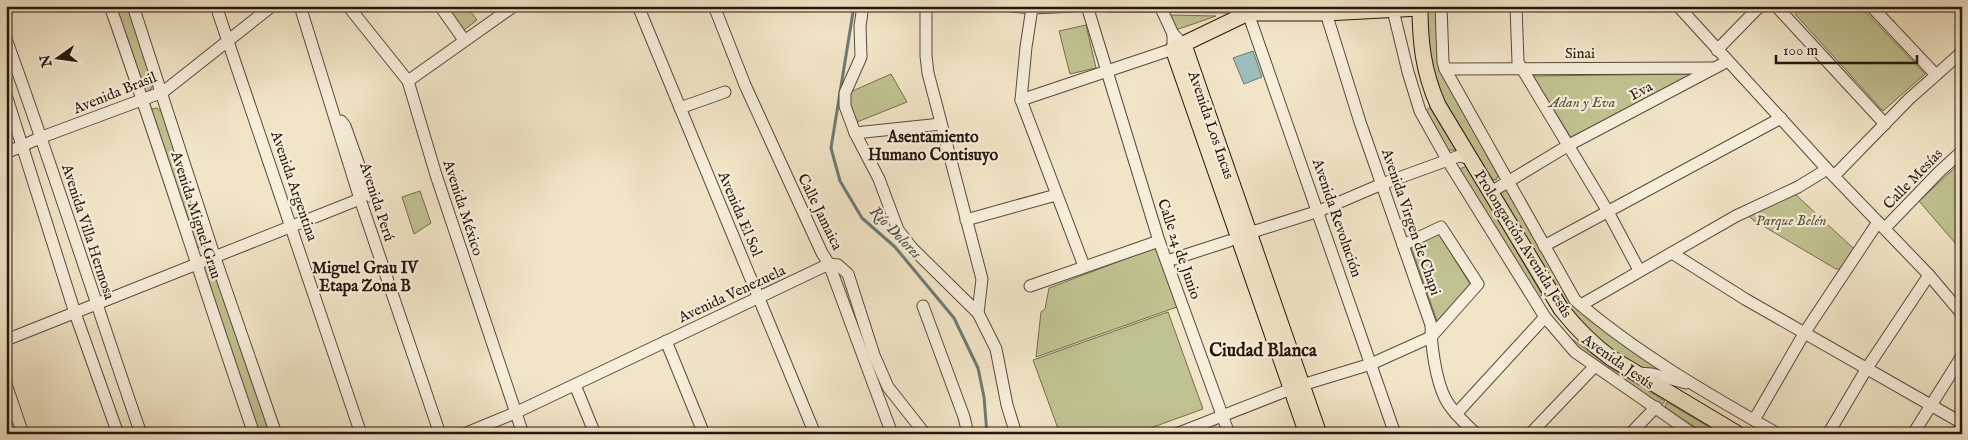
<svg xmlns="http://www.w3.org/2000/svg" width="1968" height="440" viewBox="0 0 1968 440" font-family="'IM FELL English',serif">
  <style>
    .green { fill: #c1c291; stroke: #746c4f }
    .water { fill: #9dbdbd; stroke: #6d7a77 }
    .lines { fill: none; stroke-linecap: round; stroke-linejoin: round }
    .stream { stroke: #6d7a77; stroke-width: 3 }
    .minor-casing { stroke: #59493c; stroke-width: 13 }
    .major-casing { stroke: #26150d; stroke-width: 17 }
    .minor { stroke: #f7eedb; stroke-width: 11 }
    .major { stroke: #f2e5c7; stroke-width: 15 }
    .labels { text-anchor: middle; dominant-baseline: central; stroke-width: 4.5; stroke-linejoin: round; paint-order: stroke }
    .street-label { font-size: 15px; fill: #26150d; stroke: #f7eedb }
    .park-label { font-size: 15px; font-style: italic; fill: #5c523b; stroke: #f7eedb }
    .neighbourhood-label { font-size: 16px; font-weight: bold; fill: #26150d; stroke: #f7eedb }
    .water-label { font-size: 16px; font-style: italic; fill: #50504b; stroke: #f7eedb }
    .quarter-label { font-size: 18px; font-weight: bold; fill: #26150d; stroke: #f7eedb }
  </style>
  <rect width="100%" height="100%" fill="#f2e5c7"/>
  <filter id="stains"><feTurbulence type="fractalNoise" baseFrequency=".004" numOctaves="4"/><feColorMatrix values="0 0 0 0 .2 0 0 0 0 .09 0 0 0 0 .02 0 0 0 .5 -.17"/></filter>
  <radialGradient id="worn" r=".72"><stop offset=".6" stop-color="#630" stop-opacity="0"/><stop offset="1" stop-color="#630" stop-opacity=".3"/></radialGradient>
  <g class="green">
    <path d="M 114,6 L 127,6 L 154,83 L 151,89 L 147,92 L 142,88 Z"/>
    <path d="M 439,6 L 466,6 L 477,20 L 460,33 Z"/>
    <path d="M 1427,6 L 1436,7 L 1438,65 L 1498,176 L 1496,180 L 1491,179 L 1439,93 L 1428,54 Z"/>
    <path d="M 1803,6 L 1860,6 L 1925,74 L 1883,111 L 1795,14 Z"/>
    <path d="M 1170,15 L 1216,16 L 1173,31 Z"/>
    <path d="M 1086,25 L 1096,68 L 1070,74 L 1059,31 Z"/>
    <path d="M 891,74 L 907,102 L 857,122 L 846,98 L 848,93 Z"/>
    <path d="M 1693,74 L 1571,138 L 1533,76 Z"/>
    <path d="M 1431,107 L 1457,150 L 1448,150 L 1426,110 Z"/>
    <path d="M 157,108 L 163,113 L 207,240 L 205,246 L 201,248 L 195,246 L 151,116 L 152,109 Z"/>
    <path d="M 1962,161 L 1962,251 L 1919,201 Z"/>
    <path d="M 1467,166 L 1542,295 L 1538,298 L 1459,169 Z"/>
    <path d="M 1505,188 L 1566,288 L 1669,373 L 1638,369 L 1614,353 L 1592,334 L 1563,300 L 1499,195 L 1500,189 Z"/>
    <path d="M 420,191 L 431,223 L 414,234 L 402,197 Z"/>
    <path d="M 1795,194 L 1854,249 L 1840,269 L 1836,269 L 1753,220 L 1749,216 Z"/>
    <path d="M 1439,234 L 1470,284 L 1437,321 L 1411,247 Z"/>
    <path d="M 1157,247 L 1177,307 L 1036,357 L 1041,312 L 1045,309 L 1049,288 Z"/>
    <path d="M 211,265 L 215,268 L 273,434 L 259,434 L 202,272 L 204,267 Z"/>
    <path d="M 1168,312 L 1203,409 L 1134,434 L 1060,434 L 1033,360 Z"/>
    <path d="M 1572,339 L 1611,368 L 1665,401 L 1661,406 L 1570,342 Z"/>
    <path d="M 1667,402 L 1721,434 C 1699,434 1683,419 1665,407 Z"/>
  </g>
  <path class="water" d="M 1253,51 L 1262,77 L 1244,84 L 1233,58 Z"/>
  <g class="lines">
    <path class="stream" d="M 854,6 L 831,148 L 840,181 L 862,218 L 895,247 L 954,318 L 978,368 L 984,397 L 987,434"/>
    <defs>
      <g id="minor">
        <path d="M 110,6 C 160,148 205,292 254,434"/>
        <path d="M 133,6 L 215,258 L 276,434"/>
        <path d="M 216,6 L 361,434"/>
        <path d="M 300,6 L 360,199 L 440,434"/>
        <path d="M 348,6 L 408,81 L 436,175 L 523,434"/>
        <path d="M 440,6 L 464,40"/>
        <path d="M 638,6 L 815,434"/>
        <path d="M 714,6 L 745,85 L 822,253 L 829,264 L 892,434"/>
        <path d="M 863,6 L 860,26 L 861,57 L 845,93 L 845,106 L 855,133 L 879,179 L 898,230 L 912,248 L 978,313 L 996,349 L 1007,405 L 1016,434"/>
        <path d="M 926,6 L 926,56 L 928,73 L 982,279 L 978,313"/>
        <path d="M 1011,6 L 1032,8 L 1076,6"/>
        <path d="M 1087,6 L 1159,241 L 1229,434"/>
        <path d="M 1108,6 L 1238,7 L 1248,13 L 1395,434"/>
        <path d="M 1160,6 L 1173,34 L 1178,39"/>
        <path d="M 1392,6 L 1408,72 L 1420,111 L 1448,161 L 1545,317 L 1575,352 L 1693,434"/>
        <path d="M 1441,6 L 1443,62 L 1445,69 L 1575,300 C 1636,353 1708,394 1778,434"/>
        <path d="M 1516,6 L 1518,62 L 1607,210 L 1639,270"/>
        <path d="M 1678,6 L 1826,168 L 1929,275 L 1962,314"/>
        <path d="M 1776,6 L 1885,124"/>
        <path d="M 1871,6 L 1936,75"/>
        <path d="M 1032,8 L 1026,47 L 1021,100 L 1084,266"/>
        <path d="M 1326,13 L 1360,122 L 1431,325 C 1431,346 1436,380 1445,398 C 1452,412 1465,423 1476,434"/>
        <path d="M 6,39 C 54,170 95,302 141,434"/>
        <path d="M 1717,50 L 1760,6"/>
        <path d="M 1445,69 L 1713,68"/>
        <path d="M 408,81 L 514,6"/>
        <path d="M 6,95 L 75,313 L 118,434"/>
        <path d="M 1021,100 L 1173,49 L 1173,34"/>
        <path d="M 680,108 L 725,92"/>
        <path d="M 341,121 L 345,126 L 370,196"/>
        <path d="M 855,133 L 941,124"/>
        <path d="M 6,153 L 42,137 L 163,92 L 272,6"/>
        <path d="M 1834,176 L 1909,99 L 1962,52"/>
        <path d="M 1491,192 L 1569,145 L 1728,61"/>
        <path d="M 966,220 L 1056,195"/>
        <path d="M 1885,228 L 1939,172 L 1962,151"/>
        <path d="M 1249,233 L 1319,211 L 1382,184 L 1459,156 L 1471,159"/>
        <path d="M 1544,246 L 1781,118"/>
        <path d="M 1672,253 L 1745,299 L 1962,423"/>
        <path d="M 1167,261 L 1229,241"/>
        <path d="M 1030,286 L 1159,241"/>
        <path d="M 1581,305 L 1736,216 L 1798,187 L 1821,173 L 1826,168"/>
        <path d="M 923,306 L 964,417 L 968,434"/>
        <path d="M 6,340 L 360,199"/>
        <path d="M 666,341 L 704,434"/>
        <path d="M 1638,373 L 1652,374 L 1686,383"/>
        <path d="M 6,384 L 23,434"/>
        <path d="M 575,385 L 595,434"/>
        <path d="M 1302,385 L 1371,364 L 1431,337 L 1478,284 L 1441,227 L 1403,245"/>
        <path d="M 1456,414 L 1545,317"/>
        <path d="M 1754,420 L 1805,332 L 1878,222"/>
        <path d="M 464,434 L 515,413 L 829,264 L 838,265 L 848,274 L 874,355 L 888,387 L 925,434"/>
        <path d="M 1176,434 L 1291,389"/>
        <path d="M 1530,434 L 1594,367"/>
        <path d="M 1630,434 L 1656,407"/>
        <path d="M 1828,434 L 1867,368 L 1929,275"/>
        <path d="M 1913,434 L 1962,356"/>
      </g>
      <g id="major">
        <path d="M 1420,6 C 1420,42 1423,71 1438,105 L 1561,309 C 1576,328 1592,344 1611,358 L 1738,434"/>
        <path d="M 1184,45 L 1319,434"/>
        <path d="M 1307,434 L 1173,49 L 1248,13 L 1326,13 L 1420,8"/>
      </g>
    </defs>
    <use href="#minor" class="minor-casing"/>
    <use href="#major" class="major-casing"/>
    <use href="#minor" class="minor"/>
    <use href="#major" class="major"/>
  </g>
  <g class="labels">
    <g class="street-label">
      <text x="1580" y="53">Sinai</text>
      <text transform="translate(1641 91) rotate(-28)">Eva</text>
      <text transform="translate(115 93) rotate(-22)">Avenida Brasil</text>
      <text transform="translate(1211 125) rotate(71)">Avenida Los Incas</text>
      <text transform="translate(1913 179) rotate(-46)">Calle Mesías</text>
      <text transform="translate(294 186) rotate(71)">Avenida Argentina</text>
      <text transform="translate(377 202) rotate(72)">Avenida Perú</text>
      <text transform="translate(463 208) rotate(72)">Avenida México</text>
      <text transform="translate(820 212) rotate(64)">Calle Jamaica</text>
      <text transform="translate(740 214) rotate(67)">Avenida El Sol</text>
      <text transform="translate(196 215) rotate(72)">Avenida Miguel Grau</text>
      <text transform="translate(1337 218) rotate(71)">Avenida Revolución</text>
      <text transform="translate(1411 222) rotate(71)">Avenida Virgen de Chapi</text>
      <text transform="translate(88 232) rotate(72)">Avenida Villa Hermosa</text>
      <text transform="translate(1523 244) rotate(58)">Prolongación Avenida Jesús</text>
      <text transform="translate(1179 249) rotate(71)">Calle 24 de Junio</text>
      <text transform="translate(732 294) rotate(-25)">Avenida Venezuela</text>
      <text transform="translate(1618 362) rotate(35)">Avenida Jesús</text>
    </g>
    <g class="park-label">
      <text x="1582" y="102">Adan y Eva</text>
      <text x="1791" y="220">Parque Belén</text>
    </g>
    <g class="neighbourhood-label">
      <text x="933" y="138">Asentamiento<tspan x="933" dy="18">Humano Contisuyo</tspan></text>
      <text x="365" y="269">Miguel Grau IV<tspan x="365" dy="18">Etapa Zona B</tspan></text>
    </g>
    <g class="water-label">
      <text transform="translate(895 233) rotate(46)">Río Dolores</text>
    </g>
    <g class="quarter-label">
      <text x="1263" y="351">Ciudad Blanca</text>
    </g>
  </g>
  <rect width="1968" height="440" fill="none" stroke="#f2e5c7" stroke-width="25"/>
  <rect x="8" y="8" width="1953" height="425" fill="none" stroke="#26150d" stroke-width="2.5"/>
  <rect x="12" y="12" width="1943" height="415" fill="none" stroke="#26150d"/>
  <g transform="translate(58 58) rotate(256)" stroke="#f7eedb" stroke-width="4" paint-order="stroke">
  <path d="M0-4L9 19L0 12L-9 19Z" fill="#26150d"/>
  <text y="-8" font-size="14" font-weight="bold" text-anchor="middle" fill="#26150d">N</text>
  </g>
  <path d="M1776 55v8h141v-8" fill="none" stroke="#26150d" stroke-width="2.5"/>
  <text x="1783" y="55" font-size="15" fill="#26150d" stroke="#f7eedb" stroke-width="4" paint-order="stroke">100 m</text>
  <rect width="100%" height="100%" filter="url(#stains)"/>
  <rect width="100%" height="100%" fill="url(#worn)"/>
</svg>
